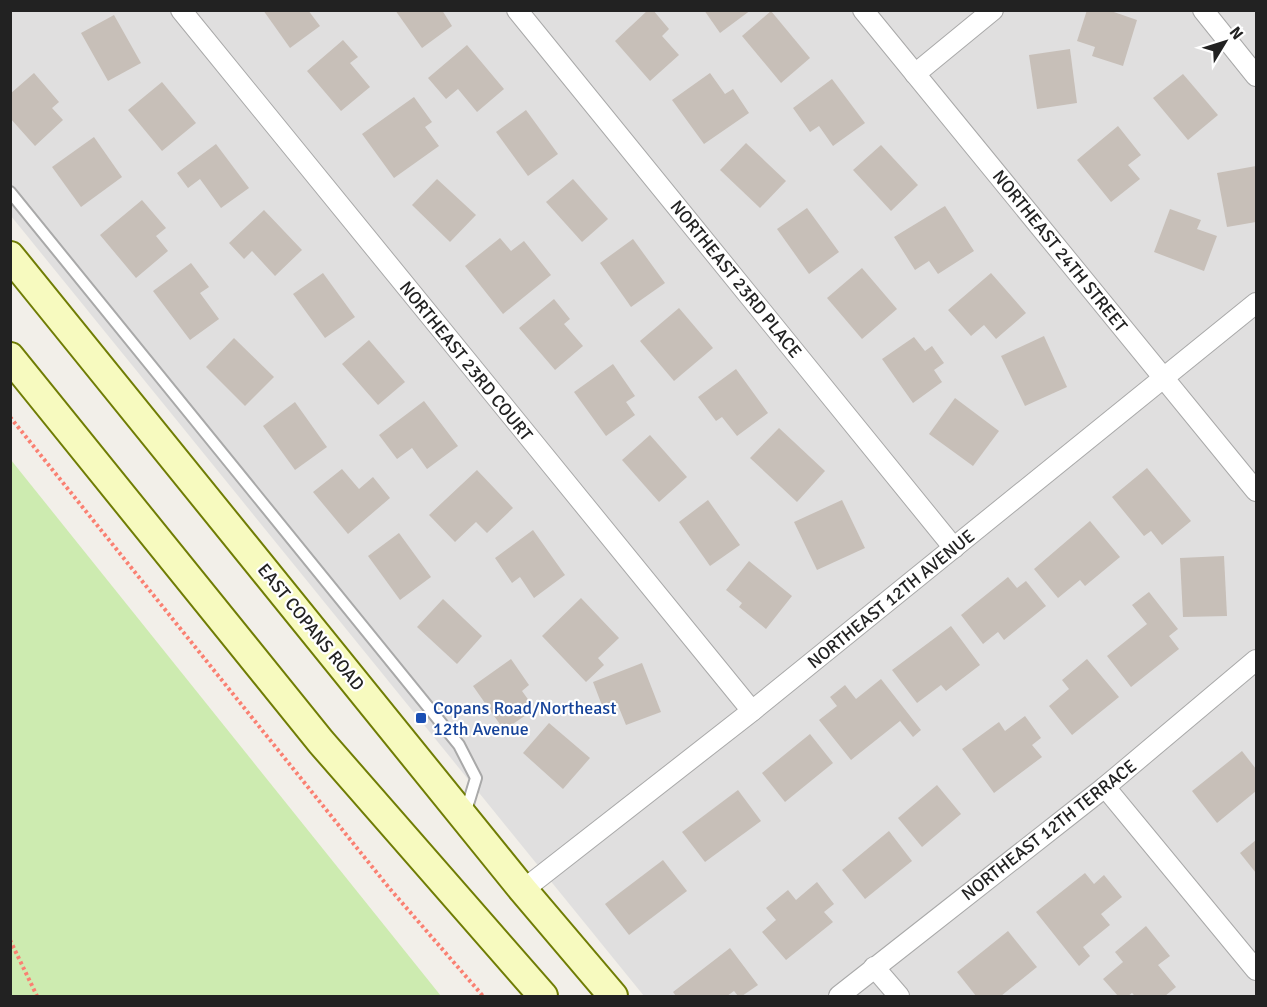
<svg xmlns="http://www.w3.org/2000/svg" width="1267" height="1007" viewBox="0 0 1267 1007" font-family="Signika,sans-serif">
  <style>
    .residential { fill: #e0dfdf }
    .grass { fill: #cdebb0 }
    .building { fill: #c7bfb8 }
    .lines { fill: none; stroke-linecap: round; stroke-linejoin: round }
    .service-casing { stroke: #a9a9a9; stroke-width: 14 }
    .minor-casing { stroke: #a9a9a9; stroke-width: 22 }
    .secondary-casing { stroke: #707d05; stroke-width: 32 }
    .path { stroke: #fa8072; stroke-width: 4; stroke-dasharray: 3 3; stroke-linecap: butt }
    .service { stroke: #fff; stroke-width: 10 }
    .minor { stroke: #fff; stroke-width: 20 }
    .secondary { stroke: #f7fabf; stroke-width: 28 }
    .transit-dot { fill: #1a4fb4; stroke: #fff; stroke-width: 2 }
    .labels { text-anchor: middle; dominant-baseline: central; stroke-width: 4.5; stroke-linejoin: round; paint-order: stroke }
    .street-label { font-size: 18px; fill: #222; stroke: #fff }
    .transit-label { font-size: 18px; fill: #164399; stroke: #fff; text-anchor: start }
  </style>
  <rect width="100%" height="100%" fill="#f2efe9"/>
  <path class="residential" d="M 10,11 L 1256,11 L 1256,996 L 644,996 L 11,216 Z"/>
  <path class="grass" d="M 10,460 L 11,460 L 441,996 L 11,996 Z"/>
  <g class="building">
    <path d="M 263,10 L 308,10 L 320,26 L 290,48 Z"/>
    <path d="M 395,10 L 442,10 L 452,26 L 422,48 Z"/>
    <path d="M 648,10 L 653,10 L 669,29 L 662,36 L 679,55 L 650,81 L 615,41 Z"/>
    <path d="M 704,10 L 751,10 L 720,33 Z"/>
    <path d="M 1087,10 L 1108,10 L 1137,20 L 1123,66 L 1092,56 L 1095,47 L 1077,41 Z"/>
    <path d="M 771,11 L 810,58 L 781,83 L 742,36 Z"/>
    <path d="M 114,15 L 141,63 L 108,81 L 81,33 Z"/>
    <path d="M 343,40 L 358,57 L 350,63 L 370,87 L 341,111 L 307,71 Z"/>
    <path d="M 467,45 L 504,89 L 477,112 L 458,89 L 446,99 L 428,78 Z"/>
    <path d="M 1070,49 L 1077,103 L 1037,109 L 1029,55 Z"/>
    <path d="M 34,73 L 59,102 L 52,108 L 63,120 L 35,146 L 10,118 L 10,94 Z"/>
    <path d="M 710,73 L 725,94 L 733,89 L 749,113 L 704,144 L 672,100 Z"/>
    <path d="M 1183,74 L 1218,115 L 1188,140 L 1153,98 Z"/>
    <path d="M 832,79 L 865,123 L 833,146 L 819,126 L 810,132 L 793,108 Z"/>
    <path d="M 162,82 L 196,123 L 162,151 L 128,110 Z"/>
    <path d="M 414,97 L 432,122 L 425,127 L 439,146 L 394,178 L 362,134 Z"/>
    <path d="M 526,110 L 558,154 L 528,176 L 496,132 Z"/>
    <path d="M 1118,126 L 1141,155 L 1128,165 L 1140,179 L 1111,202 L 1077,160 Z"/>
    <path d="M 94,137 L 122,177 L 81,207 L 52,167 Z"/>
    <path d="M 746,143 L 786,181 L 760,208 L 720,170 Z"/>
    <path d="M 216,144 L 249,188 L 221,208 L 200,179 L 188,188 L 177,173 Z"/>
    <path d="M 881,145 L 918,185 L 891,211 L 853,170 Z"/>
    <path d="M 1256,166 L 1256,222 L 1227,227 L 1217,173 Z"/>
    <path d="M 437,179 L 476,215 L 450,242 L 412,205 Z"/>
    <path d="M 573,179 L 608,219 L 582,242 L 546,202 Z"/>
    <path d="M 142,200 L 166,228 L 156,236 L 168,251 L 136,278 L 100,235 Z"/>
    <path d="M 945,206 L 974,251 L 938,274 L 929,261 L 915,270 L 894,237 Z"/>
    <path d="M 807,208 L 839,252 L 809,274 L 777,229 Z"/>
    <path d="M 1170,209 L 1201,220 L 1197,229 L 1217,236 L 1204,271 L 1154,252 Z"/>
    <path d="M 264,210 L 302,250 L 275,276 L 252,251 L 244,259 L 229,243 Z"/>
    <path d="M 500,238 L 511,251 L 524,241 L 551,275 L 503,314 L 465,266 Z"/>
    <path d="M 633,239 L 665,283 L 631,307 L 600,263 Z"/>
    <path d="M 191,263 L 209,287 L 200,293 L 219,319 L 190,340 L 153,291 Z"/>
    <path d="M 862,268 L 897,309 L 862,339 L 827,298 Z"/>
    <path d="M 323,273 L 355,317 L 325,338 L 293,294 Z"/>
    <path d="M 991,273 L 1026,313 L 996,339 L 984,325 L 971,336 L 948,310 Z"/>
    <path d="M 554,299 L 570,319 L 564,324 L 583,346 L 555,370 L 519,328 Z"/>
    <path d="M 679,308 L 713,348 L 674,381 L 640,341 Z"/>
    <path d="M 1044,336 L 1067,387 L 1025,406 L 1001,356 Z"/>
    <path d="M 914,337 L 925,351 L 932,346 L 944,363 L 934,370 L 942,382 L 913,403 L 882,359 Z"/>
    <path d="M 234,338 L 274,377 L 245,406 L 206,367 Z"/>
    <path d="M 369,340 L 405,382 L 378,405 L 342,364 Z"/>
    <path d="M 613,364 L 635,396 L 626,402 L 635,415 L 606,436 L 574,392 Z"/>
    <path d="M 736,369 L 768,413 L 737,436 L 722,417 L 716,421 L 698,397 Z"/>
    <path d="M 955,398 L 999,431 L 973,466 L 929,434 Z"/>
    <path d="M 424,401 L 458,446 L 427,469 L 412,448 L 397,459 L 379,435 Z"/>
    <path d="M 295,402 L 327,447 L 295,470 L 263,426 Z"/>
    <path d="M 779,428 L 825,471 L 797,502 L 750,458 Z"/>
    <path d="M 650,435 L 687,477 L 659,502 L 622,460 Z"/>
    <path d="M 1147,468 L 1191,521 L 1162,545 L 1151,531 L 1144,536 L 1112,497 Z"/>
    <path d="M 342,469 L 359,489 L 373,477 L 390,498 L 348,534 L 313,492 Z"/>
    <path d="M 477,470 L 513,508 L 487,533 L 476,522 L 455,542 L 429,515 Z"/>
    <path d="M 708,500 L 740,545 L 710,566 L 679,522 Z"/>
    <path d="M 842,500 L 865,548 L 817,570 L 794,522 Z"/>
    <path d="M 1090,521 L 1120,557 L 1085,586 L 1080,580 L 1058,598 L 1034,569 Z"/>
    <path d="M 533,530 L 565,575 L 534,598 L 520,577 L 512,583 L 495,558 Z"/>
    <path d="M 399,533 L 431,577 L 400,600 L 368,556 Z"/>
    <path d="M 1224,556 L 1227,616 L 1183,617 L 1180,558 Z"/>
    <path d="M 749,561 L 792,596 L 766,629 L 739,607 L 742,603 L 726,590 Z"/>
    <path d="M 1008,577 L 1017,588 L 1026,581 L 1046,606 L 1004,640 L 998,632 L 983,644 L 961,615 Z"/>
    <path d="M 1149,592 L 1178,629 L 1169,636 L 1179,649 L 1131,687 L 1107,656 L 1147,624 L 1132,605 Z"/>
    <path d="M 581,598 L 619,638 L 598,658 L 604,665 L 586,682 L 542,636 Z"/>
    <path d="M 443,599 L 482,636 L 457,664 L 417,627 Z"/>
    <path d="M 951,626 L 980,665 L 946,691 L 941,685 L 917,703 L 892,670 Z"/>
    <path d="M 511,659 L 529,685 L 522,691 L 535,709 L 504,730 L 473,686 Z"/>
    <path d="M 1087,659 L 1119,697 L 1072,735 L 1049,706 L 1069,689 L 1062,680 Z"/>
    <path d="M 642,663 L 661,712 L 626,725 L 617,703 L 603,708 L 593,682 Z"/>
    <path d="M 881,679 L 921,730 L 913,737 L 900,721 L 851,760 L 819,720 L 837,706 L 830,697 L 845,685 L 856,699 Z"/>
    <path d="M 1025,716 L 1041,738 L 1032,745 L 1042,757 L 994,793 L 962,749 L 999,722 L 1005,731 Z"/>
    <path d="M 549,723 L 590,758 L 563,789 L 523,753 Z"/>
    <path d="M 810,734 L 833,763 L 785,802 L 762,773 Z"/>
    <path d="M 1242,751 L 1256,769 L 1256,791 L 1217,823 L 1192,791 Z"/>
    <path d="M 937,785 L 961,814 L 922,847 L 898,818 Z"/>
    <path d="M 738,790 L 761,821 L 705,862 L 682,832 Z"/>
    <path d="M 889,831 L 912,861 L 865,899 L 842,870 Z"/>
    <path d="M 1256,840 L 1256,873 L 1240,853 Z"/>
    <path d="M 663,860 L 687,891 L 629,935 L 605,904 Z"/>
    <path d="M 1085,873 L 1094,884 L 1104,875 L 1122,897 L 1101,914 L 1110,925 L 1083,947 L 1090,956 L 1079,966 L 1036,912 Z"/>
    <path d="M 817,882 L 834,904 L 824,912 L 833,922 L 786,960 L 762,932 L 776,920 L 766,908 L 788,890 L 796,900 Z"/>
    <path d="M 1146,926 L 1170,956 L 1158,965 L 1176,987 L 1165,996 L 1135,996 L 1132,993 L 1128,996 L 1118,996 L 1103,979 L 1123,962 L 1115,952 Z"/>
    <path d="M 1008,931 L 1037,967 L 1001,996 L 976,996 L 957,972 Z"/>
    <path d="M 730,948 L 758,985 L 742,996 L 738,996 L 734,991 L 727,996 L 676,996 L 673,992 Z"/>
  </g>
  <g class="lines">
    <defs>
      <path id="service" d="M 10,192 L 459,745 L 476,778 L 465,814"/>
      <g id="minor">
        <path d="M 181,10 L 752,711"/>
        <path d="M 517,10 L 954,548"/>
        <path d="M 863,10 L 1256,491"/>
        <path d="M 1203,10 L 1256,76"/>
        <path d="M 915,74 L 993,10"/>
        <path d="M 1105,787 L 1256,970"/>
        <path d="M 523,890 L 752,711 L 1256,303"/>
        <path d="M 874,967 L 899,996"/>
        <path d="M 839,996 L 1105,787 L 1256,660"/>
      </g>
      <g id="secondary">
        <path d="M 10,256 L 523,890 L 613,996"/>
        <path d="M 10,357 L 321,742 L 543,996"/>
      </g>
    </defs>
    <use href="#service" class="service-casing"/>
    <use href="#minor" class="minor-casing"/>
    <use href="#secondary" class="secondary-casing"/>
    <g class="path">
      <path d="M 10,417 L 390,889 L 483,996"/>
      <path d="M 10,940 L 37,996"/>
    </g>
    <use href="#service" class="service"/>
    <use href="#minor" class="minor"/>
    <use href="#secondary" class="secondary"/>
  </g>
  <rect class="transit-dot" x="415" y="712" width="12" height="12" rx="3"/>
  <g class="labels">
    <g class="street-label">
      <text transform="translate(1060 251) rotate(51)">NORTHEAST 24TH STREET</text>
      <text transform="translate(736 279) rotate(51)">NORTHEAST 23RD PLACE</text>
      <text transform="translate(466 361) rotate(51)">NORTHEAST 23RD COURT</text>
      <text transform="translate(891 599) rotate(-39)">NORTHEAST 12TH AVENUE</text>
      <text transform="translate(311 627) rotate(51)">EAST COPANS ROAD</text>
      <text transform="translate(1049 830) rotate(-38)">NORTHEAST 12TH TERRACE</text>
    </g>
    <g class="transit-label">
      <text x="433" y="708">Copans Road/Northeast<tspan x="433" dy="21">12th Avenue</tspan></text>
    </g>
  </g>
  <rect width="1267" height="1007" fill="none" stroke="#222222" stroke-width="24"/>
  <g transform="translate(1225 42) rotate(52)" stroke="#ffffff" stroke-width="4.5" paint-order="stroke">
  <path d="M0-4.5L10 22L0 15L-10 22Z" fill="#222222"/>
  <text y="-9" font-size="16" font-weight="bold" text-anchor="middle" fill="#222222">N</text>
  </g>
</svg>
